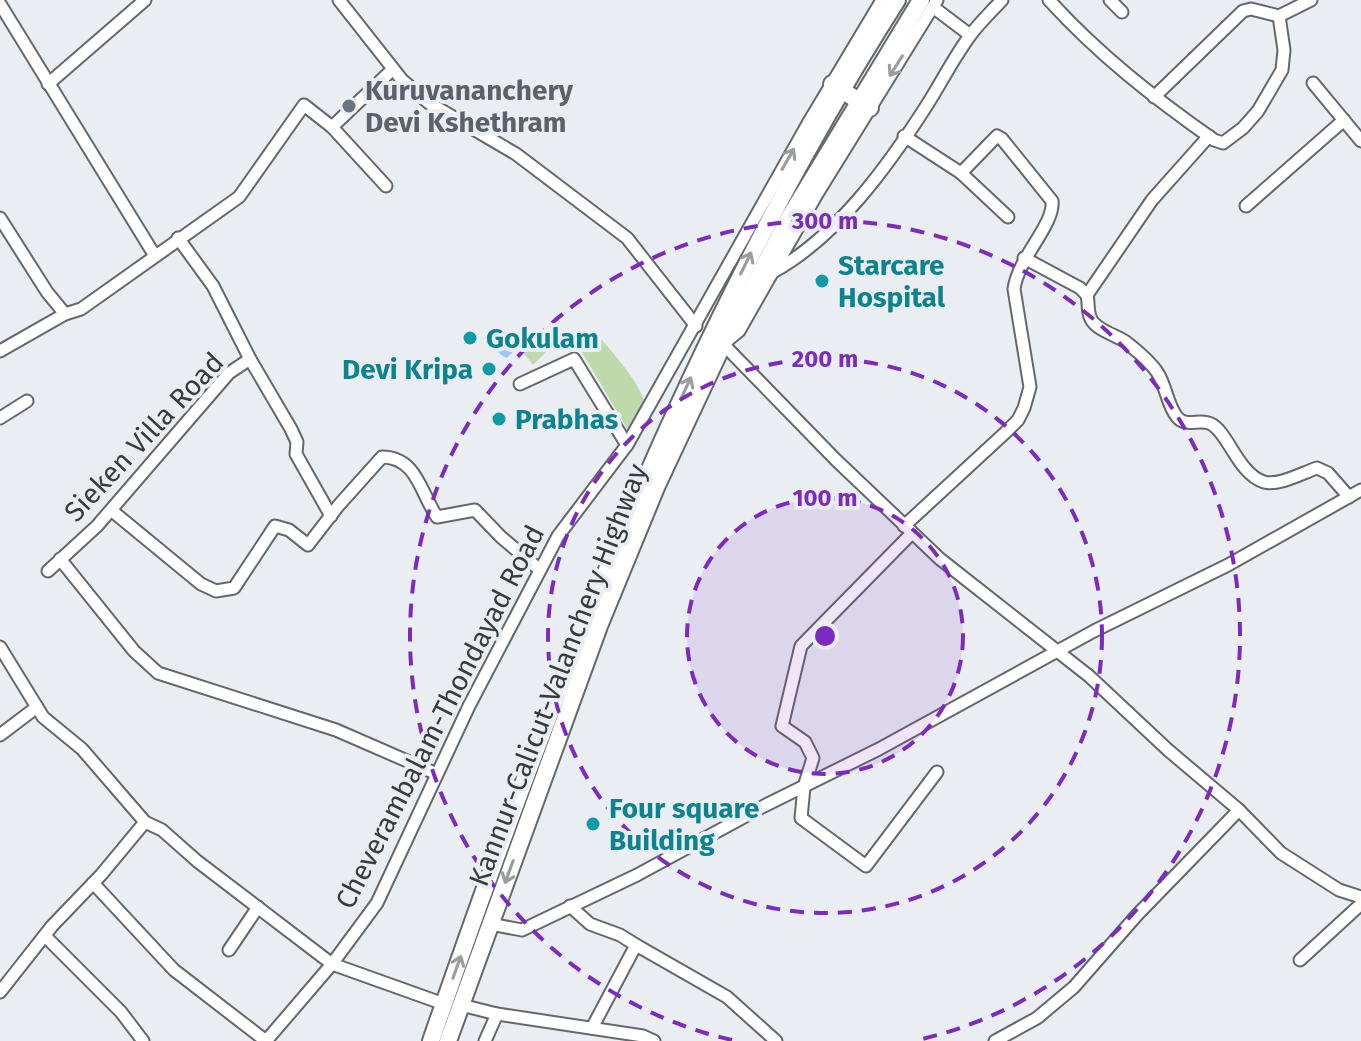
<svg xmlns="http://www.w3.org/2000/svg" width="1361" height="1041" viewBox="0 0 1361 1041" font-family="'Fira Sans',sans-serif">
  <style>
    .green { fill: #bed9ac }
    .water { fill: #a2c6fb }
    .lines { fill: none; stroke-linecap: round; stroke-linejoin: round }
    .minor-casing { stroke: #64686c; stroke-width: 15 }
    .highway-casing { stroke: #64686c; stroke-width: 20 }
    .minor { stroke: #fff; stroke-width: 11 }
    .highway { stroke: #fff; stroke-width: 16 }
    .oneway { stroke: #9c9d9e }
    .ring { fill: none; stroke: #7b2cbf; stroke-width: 4; stroke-dasharray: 14 10 }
    .worship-dot { fill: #6b7280; stroke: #eaeef3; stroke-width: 3 }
    .culture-dot { fill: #0f9aa8; stroke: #eaeef3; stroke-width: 3 }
    .labels { text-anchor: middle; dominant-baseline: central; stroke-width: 8; stroke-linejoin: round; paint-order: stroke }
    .worship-label { font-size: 28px; font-weight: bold; fill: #5b616d; stroke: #eaeef3; text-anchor: start }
    .culture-label { font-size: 28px; font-weight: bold; fill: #0d838f; stroke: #eaeef3; text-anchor: start }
    .street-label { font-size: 28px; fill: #393b3d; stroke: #eaeef3 }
    .centre { fill: #7b2cbf; stroke: #eaeef3; stroke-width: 4 }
    .ring-label { font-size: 24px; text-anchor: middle; font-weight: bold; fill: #7b2cbf; stroke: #eaeef3; stroke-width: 8; stroke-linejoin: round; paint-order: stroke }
  </style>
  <rect width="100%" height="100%" fill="#eaeef3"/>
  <g class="green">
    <path d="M 525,328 L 546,352 L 533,365 L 513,339 Z"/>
    <path d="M 598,335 C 615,356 638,379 646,406 L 628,430 L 580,349 Z"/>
  </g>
  <path class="water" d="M 496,334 L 510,342 L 514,351 L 507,358 C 498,355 493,346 489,337 Z"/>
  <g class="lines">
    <defs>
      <g id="minor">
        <path d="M 339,0 L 402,80 L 429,103 L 516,154 L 627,238 L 696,326"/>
        <path d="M 937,0 L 817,194 L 739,331 L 723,344 L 836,460 L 940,559 L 1089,676 L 1168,750 L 1239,810 L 1281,853 L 1339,890 L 1361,897"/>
        <path d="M 1049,0 C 1098,54 1154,98 1214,140 L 1223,143 L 1243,128 L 1258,111 L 1282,70 L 1284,50 L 1279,16"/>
        <path d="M 1110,0 L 1122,12"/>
        <path d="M 0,4 L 155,256"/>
        <path d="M 933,7 L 970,35"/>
        <path d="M 1313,83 L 1361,141"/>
        <path d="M 48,84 L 145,0"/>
        <path d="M 1154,97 L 1243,11 L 1251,9 L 1279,16 L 1311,0"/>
        <path d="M 332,127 L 386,186"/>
        <path d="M 904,136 L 961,173 L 1008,217"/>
        <path d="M 1246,206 L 1344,120"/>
        <path d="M 0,218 L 47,292 L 65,314 L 81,309 L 239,197 L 304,105 L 332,127 L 393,69"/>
        <path d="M 178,238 L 213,286 L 250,359"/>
        <path d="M 1024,258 L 1080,288 L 1087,295 C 1089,303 1087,312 1091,319 C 1096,330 1116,335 1126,342 C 1137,351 1149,360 1157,372 C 1166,385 1167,405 1177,417 C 1186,428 1200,418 1211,424 C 1228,432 1238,474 1264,482 C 1279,486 1302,473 1317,468 L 1328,473 L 1349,497"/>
        <path d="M 773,272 C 837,237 888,166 927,105 C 941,83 953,59 969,37 C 978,24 991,12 1002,0"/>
        <path d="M 1087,295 L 1152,200 L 1209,136"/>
        <path d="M 0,351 L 65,314"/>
        <path d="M 520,384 L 574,359 L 627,445"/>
        <path d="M 0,418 L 27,401"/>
        <path d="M 111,510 L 201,584 L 216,591 L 234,588 L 275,526 L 289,530 L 308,545 L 339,505 L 382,457 C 417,457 421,494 437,517 L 475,510 L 501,537 L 540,570"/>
        <path d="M 904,526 L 1006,432 L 1018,420 L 1024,408 L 1030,387 L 1014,289 C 1018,258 1055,224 1052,201 L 1002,139 L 997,136 L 961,173"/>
        <path d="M 912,533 L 801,646 L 782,726 L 805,742 L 813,758 L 804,787 L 801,818 L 866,866 L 937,772"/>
        <path d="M 60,559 L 134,651 L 158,673 L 336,730 L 437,774"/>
        <path d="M 48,571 L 97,526 L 229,373 L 250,359 L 291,429 L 297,442 L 296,454 L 331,516"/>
        <path d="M 0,647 L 43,717 L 82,749 L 145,822 L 162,830 L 197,861 L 332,964 L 444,1004"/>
        <path d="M 0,735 L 37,707"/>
        <path d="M 93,883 L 174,970 L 266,1041 L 332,964 L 377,903 L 469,706 L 558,536 L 627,445 L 810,120 L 882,0"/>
        <path d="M 570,906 L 590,924 L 620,935 L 636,945"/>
        <path d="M 490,924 L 522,930 L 637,875 L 764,806 L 879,749 L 1094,631 L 1228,565 L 1361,490"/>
        <path d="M 46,937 L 121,1012 L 143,1041"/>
        <path d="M 229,950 L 258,907"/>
        <path d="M 1300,960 L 1361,904"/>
        <path d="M 0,992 L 52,926 L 101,875 L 145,822"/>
        <path d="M 461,1005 L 497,1014 L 643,1036 L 654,1041"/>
        <path d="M 592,1028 L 636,945 L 727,997 L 776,1041"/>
        <path d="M 485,1041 L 497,1014"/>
        <path d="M 995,1041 L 1037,1018 L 1074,987 L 1137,915 L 1239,810"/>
      </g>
      <g id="highway">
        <path d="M 832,84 L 870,108"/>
        <path d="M 431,1041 C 556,681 691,323 897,0"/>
        <path d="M 448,1041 L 599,626 L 657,485 L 723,344 L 789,218 L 921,0"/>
      </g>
    </defs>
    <use href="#minor" class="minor-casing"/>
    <use href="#highway" class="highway-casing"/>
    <use href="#minor" class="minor"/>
    <use href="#highway" class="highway"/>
  </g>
  <defs><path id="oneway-shaft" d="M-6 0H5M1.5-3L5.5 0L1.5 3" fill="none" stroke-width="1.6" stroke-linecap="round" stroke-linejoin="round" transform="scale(2)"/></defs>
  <g class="oneway">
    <use href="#oneway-shaft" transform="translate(896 66) rotate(122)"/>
    <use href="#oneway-shaft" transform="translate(788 159) rotate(-60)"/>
    <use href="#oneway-shaft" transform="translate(746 263) rotate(-64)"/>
    <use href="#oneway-shaft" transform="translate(686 388) rotate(-65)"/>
    <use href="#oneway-shaft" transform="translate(509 872) rotate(110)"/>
    <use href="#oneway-shaft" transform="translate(457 967) rotate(-70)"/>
  </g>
  <circle cx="825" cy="636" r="138" fill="#7b2cbf" fill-opacity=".12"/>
  <g class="ring">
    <circle cx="825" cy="636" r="138"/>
    <circle cx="825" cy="636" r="277"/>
    <path d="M732 1040A415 415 0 1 1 918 1040"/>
  </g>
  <circle class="worship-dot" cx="349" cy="106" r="8"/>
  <g class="culture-dot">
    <circle cx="822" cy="281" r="8"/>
    <circle cx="470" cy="338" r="8"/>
    <circle cx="489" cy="369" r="8"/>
    <circle cx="499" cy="419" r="8"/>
    <circle cx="593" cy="824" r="8"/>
  </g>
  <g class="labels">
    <g class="worship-label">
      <text x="365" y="90">Kuruvananchery<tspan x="365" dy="32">Devi Kshethram</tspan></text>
    </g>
    <g class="culture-label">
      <text x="838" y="265">Starcare<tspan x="838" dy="32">Hospital</tspan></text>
      <text x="486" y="338">Gokulam</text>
      <text x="473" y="369" text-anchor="end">Devi Kripa</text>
      <text x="515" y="419">Prabhas</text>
      <text x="609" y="808">Four square<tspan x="609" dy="32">Building</tspan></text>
    </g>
    <g class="street-label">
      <text transform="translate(144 437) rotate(-47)">Sieken Villa Road</text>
      <text transform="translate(558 675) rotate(-69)">Kannur-Calicut-Valanchery Highway</text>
      <text transform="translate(440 717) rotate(-63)">Cheverambalam-Thondayad Road</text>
    </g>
  </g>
  <circle cx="825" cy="636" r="12" class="centre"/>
  <g class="ring-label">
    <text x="825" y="229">300 m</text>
    <text x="825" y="367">200 m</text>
    <text x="825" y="506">100 m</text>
  </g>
</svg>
